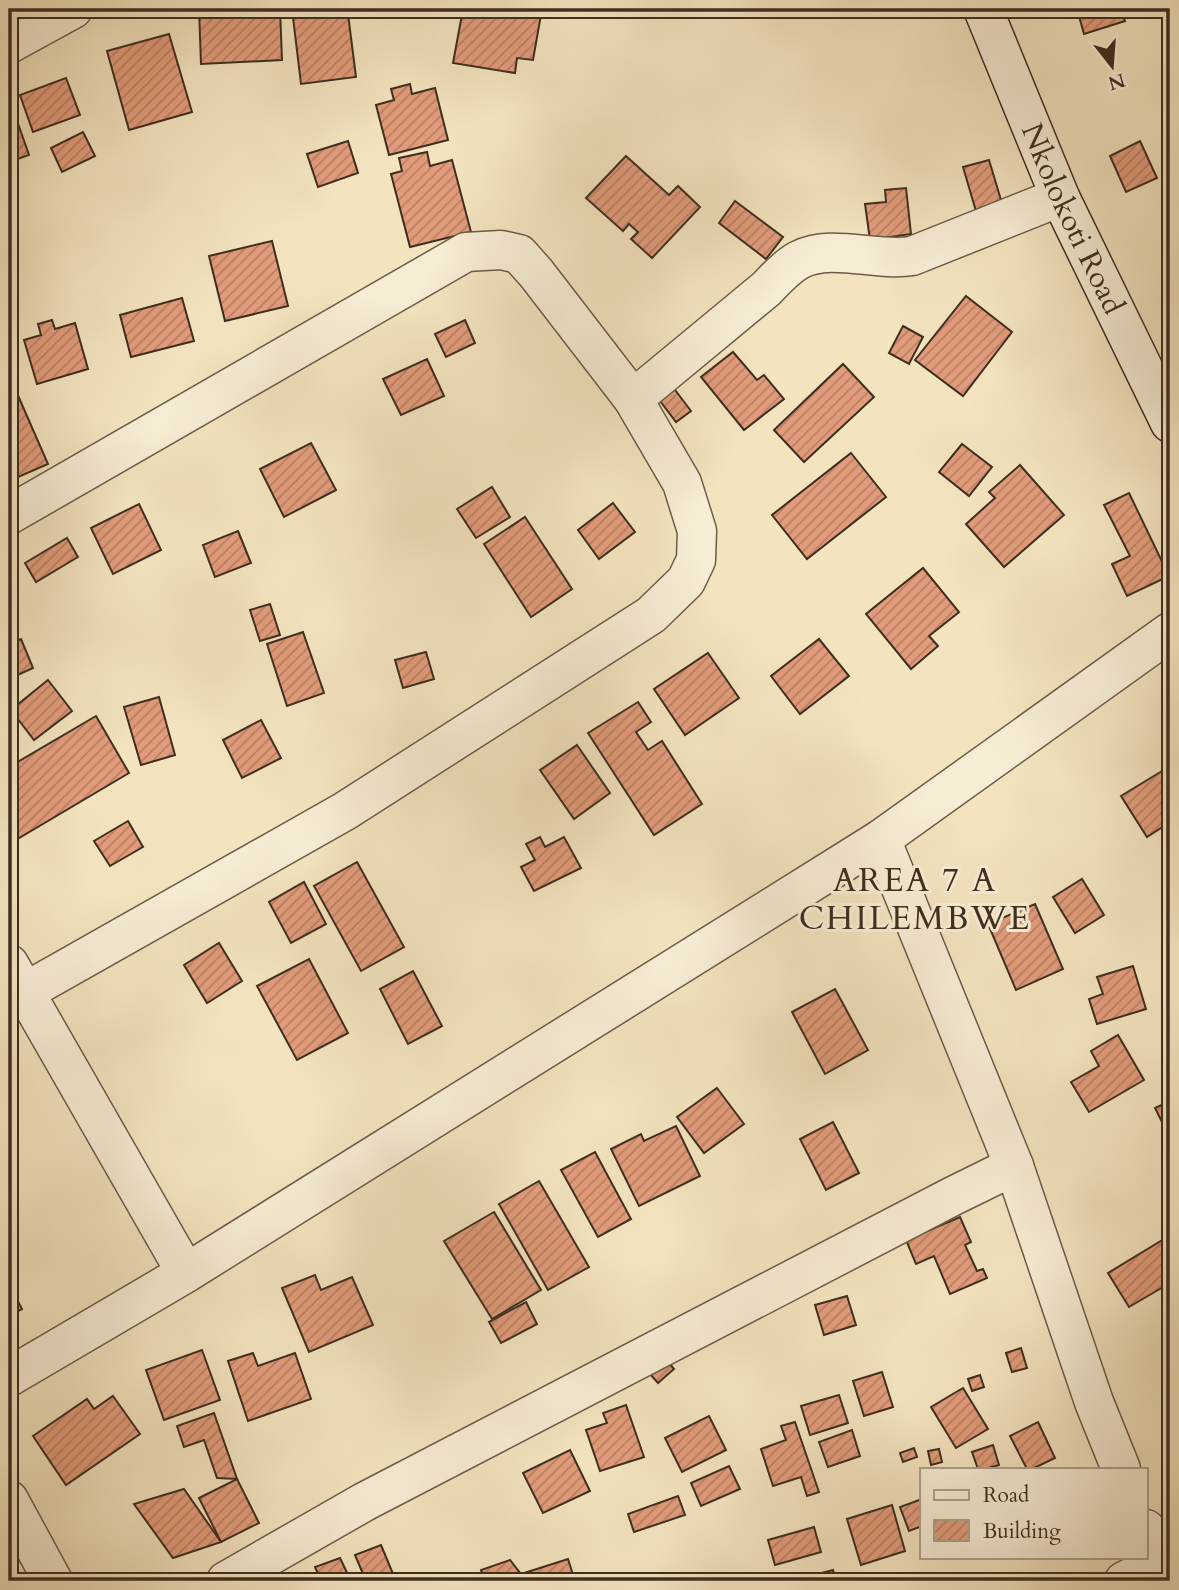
<svg xmlns="http://www.w3.org/2000/svg" width="1179" height="1590" viewBox="0 0 1179 1590" font-family="Cardo,serif">
  <style>
    .building { fill: url(#building-hatch); stroke: #3e2e1f; stroke-width: 2 }
    .lines { fill: none; stroke-linecap: round; stroke-linejoin: round }
    .street-casing { stroke: #6b5c47; stroke-width: 41 }
    .secondary-casing { stroke: #3e2e1f; stroke-width: 41 }
    .street { stroke: #f7edd5; stroke-width: 38 }
    .secondary { stroke: #f7edd5; stroke-width: 38 }
    .labels { text-anchor: middle; dominant-baseline: central; stroke-width: 6; stroke-linejoin: round; paint-order: stroke }
    .street-label { font-size: 30px; fill: #3e2e1f; stroke: #f7edd5 }
    .quarter-label { font-size: 33px; letter-spacing: 2px; fill: #3e2e1f; stroke: #f7edd5 }
  </style>
  <defs>
    <pattern id="building-hatch" width="6" height="6" patternUnits="userSpaceOnUse" patternTransform="scale(1.75)"><rect width="6" height="6" fill="#e39c7b"/><path d="M-1 1l2-2M0 6l6-6M5 7l2-2" fill="none" stroke="#b98064"/></pattern>
  </defs>
  <rect width="100%" height="100%" fill="#f3e4bf"/>
  <filter id="stains"><feTurbulence type="fractalNoise" baseFrequency=".00286" numOctaves="4"/><feColorMatrix values="0 0 0 0 .2 0 0 0 0 .09 0 0 0 0 .02 0 0 0 .5 -.17"/></filter>
  <radialGradient id="worn" r=".72"><stop offset=".6" stop-color="#630" stop-opacity="0"/><stop offset="1" stop-color="#630" stop-opacity=".3"/></radialGradient>
  <g class="building">
    <path d="M 199,9 L 280,9 L 282,60 L 201,64 Z"/>
    <path d="M 292,9 L 360,9 L 348,14 L 356,77 L 301,84 Z"/>
    <path d="M 463,9 L 542,9 L 533,60 L 517,58 L 515,73 L 453,63 Z"/>
    <path d="M 1077,9 L 1121,9 L 1125,21 L 1084,34 Z"/>
    <path d="M 169,34 L 192,112 L 129,130 L 107,51 Z"/>
    <path d="M 66,78 L 80,115 L 33,132 L 20,95 Z"/>
    <path d="M 410,84 L 412,94 L 435,88 L 448,140 L 389,155 L 376,105 L 394,100 L 391,89 Z"/>
    <path d="M 10,101 L 29,155 L 9,162 L 9,102 Z"/>
    <path d="M 83,132 L 95,156 L 62,172 L 51,148 Z"/>
    <path d="M 348,141 L 358,173 L 318,187 L 307,154 Z"/>
    <path d="M 1140,141 L 1157,178 L 1126,192 L 1110,156 Z"/>
    <path d="M 427,152 L 430,166 L 452,160 L 471,232 L 410,247 L 391,174 L 402,171 L 399,158 Z"/>
    <path d="M 626,156 L 669,195 L 678,186 L 700,207 L 652,258 L 631,239 L 638,232 L 629,224 L 623,231 L 586,198 Z"/>
    <path d="M 989,160 L 1004,210 L 978,218 L 963,167 Z"/>
    <path d="M 906,188 L 911,234 L 870,240 L 865,204 L 886,202 L 885,190 Z"/>
    <path d="M 735,201 L 783,237 L 766,259 L 719,223 Z"/>
    <path d="M 272,241 L 288,306 L 225,321 L 209,256 Z"/>
    <path d="M 966,296 L 1012,332 L 963,396 L 915,360 Z"/>
    <path d="M 182,298 L 194,341 L 131,357 L 120,315 Z"/>
    <path d="M 52,320 L 55,329 L 75,323 L 88,369 L 37,384 L 24,340 L 41,335 L 38,324 Z"/>
    <path d="M 465,320 L 475,343 L 446,357 L 435,334 Z"/>
    <path d="M 903,326 L 923,337 L 909,364 L 889,353 Z"/>
    <path d="M 733,352 L 757,380 L 764,375 L 784,399 L 744,430 L 701,377 Z"/>
    <path d="M 427,359 L 444,396 L 401,415 L 383,379 Z"/>
    <path d="M 843,364 L 874,397 L 804,462 L 774,430 Z"/>
    <path d="M 9,375 L 48,464 L 9,481 Z"/>
    <path d="M 666,378 L 691,411 L 676,422 L 651,389 Z"/>
    <path d="M 311,443 L 336,490 L 284,517 L 260,469 Z"/>
    <path d="M 962,444 L 992,467 L 969,496 L 939,472 Z"/>
    <path d="M 851,453 L 886,497 L 807,559 L 772,515 Z"/>
    <path d="M 1020,465 L 1064,515 L 1004,567 L 966,524 L 995,498 L 989,492 Z"/>
    <path d="M 492,487 L 510,517 L 476,538 L 457,509 Z"/>
    <path d="M 1129,493 L 1169,576 L 1127,596 L 1112,564 L 1130,556 L 1104,505 Z"/>
    <path d="M 613,503 L 635,532 L 599,559 L 578,530 Z"/>
    <path d="M 139,504 L 161,550 L 113,574 L 91,528 Z"/>
    <path d="M 525,517 L 572,589 L 531,617 L 484,544 Z"/>
    <path d="M 238,531 L 251,563 L 215,577 L 203,545 Z"/>
    <path d="M 67,538 L 78,557 L 36,582 L 25,563 Z"/>
    <path d="M 923,568 L 959,612 L 929,636 L 938,646 L 911,669 L 866,614 Z"/>
    <path d="M 270,604 L 280,635 L 260,641 L 250,610 Z"/>
    <path d="M 303,632 L 324,693 L 287,706 L 267,644 Z"/>
    <path d="M 21,639 L 33,668 L 9,679 L 9,644 Z"/>
    <path d="M 819,639 L 849,676 L 800,714 L 771,676 Z"/>
    <path d="M 426,652 L 434,679 L 403,688 L 395,660 Z"/>
    <path d="M 708,653 L 739,698 L 685,735 L 654,689 Z"/>
    <path d="M 48,680 L 72,711 L 34,740 L 11,710 Z"/>
    <path d="M 159,697 L 175,755 L 141,765 L 124,707 Z"/>
    <path d="M 638,702 L 651,722 L 636,732 L 648,750 L 662,741 L 702,804 L 654,835 L 588,733 Z"/>
    <path d="M 96,716 L 129,773 L 9,844 L 9,767 Z"/>
    <path d="M 261,720 L 281,758 L 242,778 L 223,740 Z"/>
    <path d="M 577,745 L 610,793 L 574,819 L 540,770 Z"/>
    <path d="M 1167,768 L 1170,772 L 1170,822 L 1147,837 L 1121,796 Z"/>
    <path d="M 128,821 L 143,847 L 110,866 L 94,841 Z"/>
    <path d="M 540,837 L 545,847 L 564,837 L 581,868 L 534,891 L 521,867 L 535,860 L 526,844 Z"/>
    <path d="M 357,862 L 404,947 L 361,971 L 314,886 Z"/>
    <path d="M 1082,879 L 1104,915 L 1075,933 L 1053,897 Z"/>
    <path d="M 304,882 L 326,924 L 291,943 L 269,902 Z"/>
    <path d="M 1035,904 L 1063,969 L 1016,990 L 988,924 Z"/>
    <path d="M 219,943 L 242,981 L 207,1003 L 184,965 Z"/>
    <path d="M 309,959 L 348,1033 L 297,1060 L 257,986 Z"/>
    <path d="M 1133,966 L 1146,1009 L 1097,1024 L 1089,999 L 1103,994 L 1097,977 Z"/>
    <path d="M 413,971 L 442,1026 L 408,1044 L 380,989 Z"/>
    <path d="M 835,989 L 868,1050 L 825,1074 L 792,1012 Z"/>
    <path d="M 1118,1035 L 1144,1080 L 1089,1112 L 1071,1082 L 1099,1066 L 1091,1051 Z"/>
    <path d="M 717,1088 L 744,1124 L 704,1153 L 677,1117 Z"/>
    <path d="M 1170,1101 L 1170,1136 L 1169,1136 L 1155,1108 Z"/>
    <path d="M 833,1122 L 859,1173 L 826,1190 L 800,1139 Z"/>
    <path d="M 676,1126 L 700,1176 L 639,1206 L 611,1149 L 641,1134 L 644,1141 Z"/>
    <path d="M 595,1152 L 631,1219 L 598,1237 L 561,1170 Z"/>
    <path d="M 539,1181 L 589,1267 L 548,1290 L 499,1204 Z"/>
    <path d="M 494,1212 L 541,1290 L 492,1319 L 444,1241 Z"/>
    <path d="M 960,1217 L 971,1242 L 965,1245 L 977,1271 L 983,1269 L 987,1278 L 950,1294 L 934,1256 L 916,1264 L 906,1240 Z"/>
    <path d="M 1169,1236 L 1170,1283 L 1129,1307 L 1108,1273 Z"/>
    <path d="M 315,1275 L 321,1290 L 352,1277 L 373,1325 L 309,1352 L 282,1288 Z"/>
    <path d="M 9,1284 L 22,1309 L 9,1316 Z"/>
    <path d="M 847,1296 L 856,1325 L 824,1335 L 815,1305 Z"/>
    <path d="M 526,1302 L 537,1324 L 501,1343 L 489,1322 Z"/>
    <path d="M 1021,1348 L 1027,1368 L 1012,1372 L 1006,1353 Z"/>
    <path d="M 202,1350 L 220,1400 L 164,1420 L 146,1370 Z"/>
    <path d="M 660,1352 L 674,1369 L 658,1383 L 643,1366 Z"/>
    <path d="M 253,1353 L 258,1366 L 295,1353 L 311,1399 L 248,1421 L 228,1361 Z"/>
    <path d="M 882,1372 L 893,1407 L 864,1416 L 853,1381 Z"/>
    <path d="M 980,1375 L 984,1387 L 972,1391 L 968,1379 Z"/>
    <path d="M 963,1388 L 988,1429 L 956,1448 L 931,1407 Z"/>
    <path d="M 839,1395 L 848,1423 L 810,1435 L 801,1406 Z"/>
    <path d="M 113,1396 L 140,1434 L 66,1485 L 33,1436 L 87,1399 L 94,1409 Z"/>
    <path d="M 626,1405 L 644,1457 L 600,1471 L 586,1430 L 607,1423 L 603,1413 Z"/>
    <path d="M 214,1413 L 237,1479 L 217,1478 L 204,1440 L 184,1447 L 177,1426 Z"/>
    <path d="M 709,1416 L 726,1450 L 682,1472 L 665,1438 Z"/>
    <path d="M 795,1422 L 819,1492 L 807,1496 L 801,1477 L 773,1486 L 761,1449 L 786,1440 L 781,1426 Z"/>
    <path d="M 1038,1422 L 1055,1458 L 1032,1469 L 1027,1469 L 1010,1436 Z"/>
    <path d="M 852,1430 L 860,1456 L 828,1467 L 819,1442 Z"/>
    <path d="M 993,1445 L 999,1465 L 985,1469 L 978,1469 L 972,1452 Z"/>
    <path d="M 914,1448 L 917,1457 L 903,1462 L 900,1453 Z"/>
    <path d="M 939,1449 L 942,1462 L 931,1465 L 928,1451 Z"/>
    <path d="M 570,1450 L 590,1491 L 543,1513 L 523,1473 Z"/>
    <path d="M 729,1466 L 740,1489 L 701,1506 L 691,1483 Z"/>
    <path d="M 237,1479 L 259,1523 L 221,1542 L 199,1498 Z"/>
    <path d="M 184,1489 L 221,1542 L 173,1558 L 134,1504 Z"/>
    <path d="M 678,1496 L 685,1515 L 634,1532 L 628,1514 Z"/>
    <path d="M 922,1499 L 922,1526 L 909,1531 L 900,1507 Z"/>
    <path d="M 892,1505 L 905,1551 L 861,1565 L 847,1519 Z"/>
    <path d="M 814,1527 L 821,1552 L 775,1565 L 768,1540 Z"/>
    <path d="M 381,1545 L 396,1581 L 366,1581 L 355,1555 Z"/>
    <path d="M 340,1558 L 351,1581 L 321,1581 L 315,1567 Z"/>
    <path d="M 568,1559 L 575,1581 L 485,1581 L 481,1570 L 510,1560 L 521,1574 Z"/>
    <path d="M 833,1570 L 836,1581 L 791,1581 Z"/>
  </g>
  <g class="lines">
    <defs>
      <g id="street">
        <path d="M 9,44 L 73,9"/>
        <path d="M 633,399 L 766,289 C 776,279 786,267 799,260 C 831,243 876,262 912,256 L 1060,197"/>
        <path d="M 9,515 L 466,252 L 501,250 L 519,254 L 536,273 L 633,399 L 682,483 L 697,531 L 696,560 L 686,581 L 651,615 L 345,811 L 9,1001"/>
        <path d="M 881,839 L 1014,1166 L 1094,1402 L 1121,1469"/>
        <path d="M 9,964 L 186,1273"/>
        <path d="M 9,1377 L 186,1273 L 881,839 L 1170,632"/>
        <path d="M 9,1500 L 53,1581"/>
        <path d="M 1146,1529 L 1167,1581"/>
        <path d="M 226,1581 L 364,1502 L 953,1196 L 1014,1166"/>
        <path d="M 1124,1581 L 1160,1563"/>
      </g>
      <g id="secondary">
        <path id="s1" d="M 983,9 L 1060,197 L 1170,423"/>
      </g>
    </defs>
    <use href="#street" class="street-casing"/>
    <use href="#secondary" class="secondary-casing"/>
    <use href="#street" class="street"/>
    <use href="#secondary" class="secondary"/>
  </g>
  <g class="labels">
    <g class="street-label">
      <text stroke="none"><textPath href="#s1" startOffset="228">Nkolokoti Road</textPath></text>
    </g>
    <g class="quarter-label">
      <text x="915" y="880">AREA 7 A<tspan x="915" dy="38">CHILEMBWE</tspan></text>
    </g>
  </g>
  <rect width="1179" height="1590" fill="none" stroke="#f3e4bf" stroke-width="35"/>
  <rect x="10" y="10" width="1158" height="1569" fill="none" stroke="#3e2e1f" stroke-width="3.5"/>
  <rect x="18" y="18" width="1144" height="1555" fill="none" stroke="#3e2e1f" stroke-width="2"/>
  <rect x="920" y="1468" width="228" height="91" fill="#f7edd5" stroke="#ada18c" stroke-width="2"/>
  <rect x="934" y="1490" width="35" height="10" fill="#f7edd5" stroke="#ada18c" stroke-width="2"/>
  <text x="983" y="1502" font-size="21" fill="#3e2e1f">Road</text>
  <rect x="934" y="1520" width="35" height="21" fill="url(#building-hatch)" stroke="#ada18c" stroke-width="2"/>
  <text x="983" y="1538" font-size="21" fill="#3e2e1f">Building</text>
  <g transform="translate(1112 66) rotate(163)" stroke="#f7edd5" stroke-width="5" paint-order="stroke">
  <path d="M0-5L12 26L0 18L-12 26Z" fill="#3e2e1f"/>
  <text y="-10" font-size="19" font-weight="bold" text-anchor="middle" fill="#3e2e1f">N</text>
  </g>
  <rect width="100%" height="100%" filter="url(#stains)"/>
  <rect width="100%" height="100%" fill="url(#worn)"/>
</svg>
